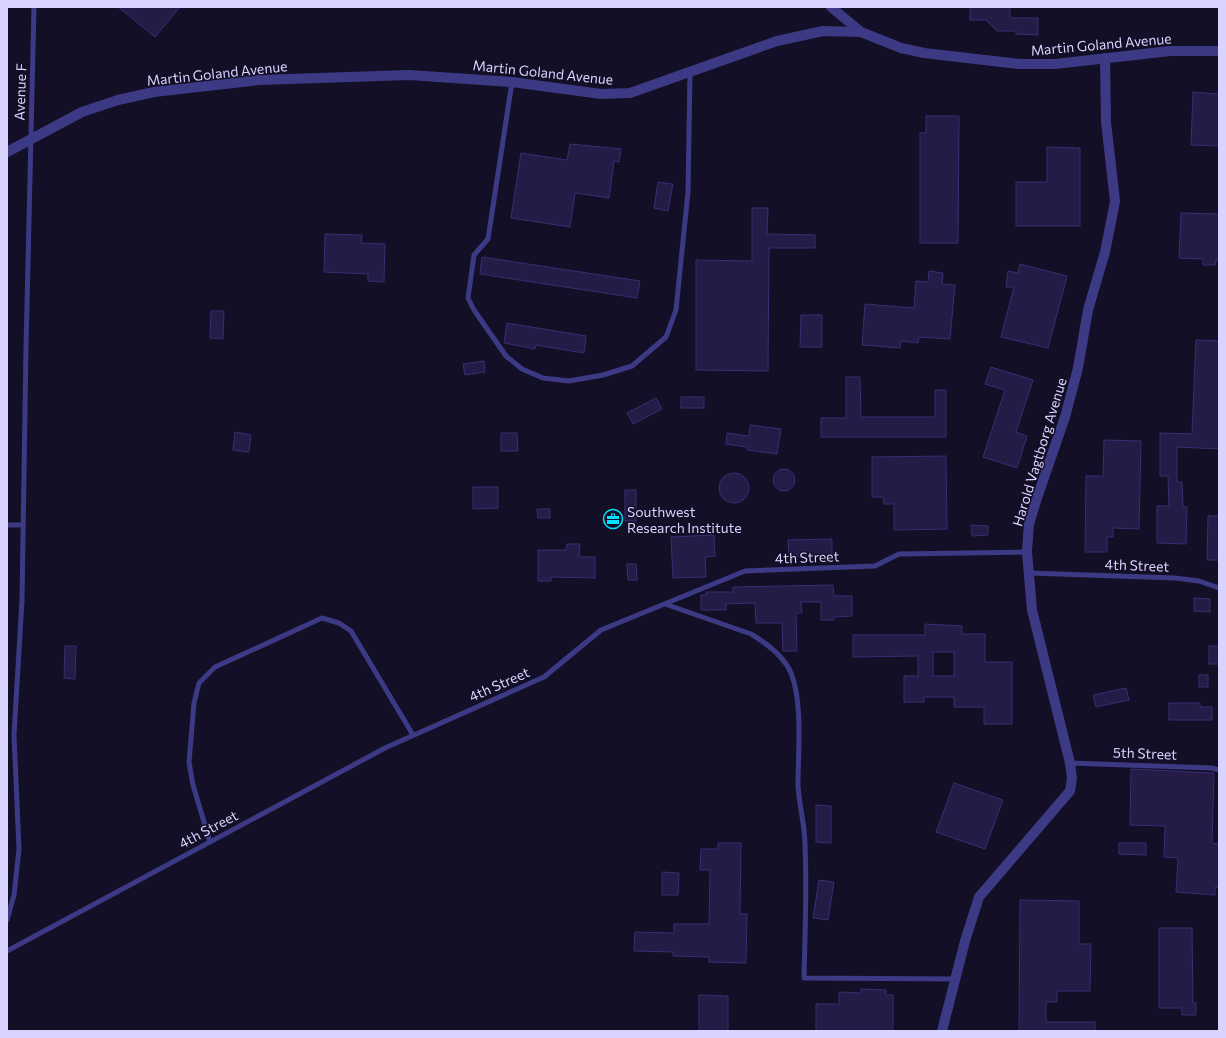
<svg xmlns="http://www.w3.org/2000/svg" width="1226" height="1038" viewBox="0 0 1226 1038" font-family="Commissioner,sans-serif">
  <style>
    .building { fill: #241b47; stroke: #3b2d73; fill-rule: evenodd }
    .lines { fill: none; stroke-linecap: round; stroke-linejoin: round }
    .service { stroke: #3d3a85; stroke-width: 5 }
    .minor { stroke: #3d3a85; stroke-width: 10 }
    .labels { text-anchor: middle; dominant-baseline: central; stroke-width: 3; stroke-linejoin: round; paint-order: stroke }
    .street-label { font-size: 14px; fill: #d9d4ff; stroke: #130f26 }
    .poi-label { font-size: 14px; fill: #d9d4ff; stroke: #130f26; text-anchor: start }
  </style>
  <rect width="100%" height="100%" fill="#130f26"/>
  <g class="building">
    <path d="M 118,7 L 180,7 L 155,37 Z"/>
    <path d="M 970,7 L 1010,7 L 1010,16 L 1012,18 L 1038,18 L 1038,35 L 1016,34 L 1016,31 L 997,31 L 986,20 L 970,20 Z"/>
    <path d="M 1193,92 L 1219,94 L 1219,146 L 1191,145 Z"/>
    <path d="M 926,116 L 959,116 L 958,243 L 920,243 L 920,133 L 926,133 Z"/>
    <path d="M 570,144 L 621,149 L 619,162 L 614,161 L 609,198 L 575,193 L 570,227 L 511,218 L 521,153 L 567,160 Z"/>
    <path d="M 1047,147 L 1080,148 L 1080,226 L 1016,226 L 1016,182 L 1047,182 Z"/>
    <path d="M 658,182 L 673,184 L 668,211 L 654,208 Z"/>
    <path d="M 752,208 L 768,208 L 767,234 L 815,235 L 815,248 L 769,248 L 768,371 L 696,370 L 696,260 L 752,261 Z"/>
    <path d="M 1181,213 L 1219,214 L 1219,260 L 1216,260 L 1215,265 L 1203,265 L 1203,259 L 1179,258 Z"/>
    <path d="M 325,234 L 362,235 L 361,243 L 385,244 L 384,282 L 368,281 L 368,274 L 324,272 Z"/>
    <path d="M 482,257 L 640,281 L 637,298 L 480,274 Z"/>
    <path d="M 1020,264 L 1067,276 L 1048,348 L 1001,337 L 1014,287 L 1006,287 L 1008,271 L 1018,273 Z"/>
    <path d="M 929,271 L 943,273 L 942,284 L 955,285 L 950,339 L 919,337 L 918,343 L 901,341 L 900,348 L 862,345 L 865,304 L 914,308 L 916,281 L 928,282 Z"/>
    <path d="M 211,311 L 224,311 L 223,339 L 210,338 Z"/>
    <path d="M 801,315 L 822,315 L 822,347 L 800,347 Z"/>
    <path d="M 507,323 L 586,336 L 584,353 L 536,345 L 535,349 L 504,343 Z"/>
    <path d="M 1196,340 L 1219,341 L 1219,449 L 1177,447 L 1177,482 L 1182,482 L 1183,507 L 1187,507 L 1186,544 L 1157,543 L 1157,506 L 1169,506 L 1168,476 L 1160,476 L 1160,433 L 1192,434 Z"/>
    <path d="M 484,361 L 485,372 L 465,375 L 463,364 Z"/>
    <path d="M 991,367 L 1033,380 L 1016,432 L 1027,436 L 1017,468 L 983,457 L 1005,390 L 985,384 Z"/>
    <path d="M 846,377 L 860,377 L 861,417 L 935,417 L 935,390 L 946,390 L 946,437 L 821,437 L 821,418 L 846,418 Z"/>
    <rect x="681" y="397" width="23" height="11"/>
    <path d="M 656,398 L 662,409 L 633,424 L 627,413 Z"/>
    <path d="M 750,425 L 781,429 L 777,454 L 747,450 L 747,447 L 726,444 L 727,433 L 749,436 Z"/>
    <path d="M 235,432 L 251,435 L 249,452 L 233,450 Z"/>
    <path d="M 501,433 L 517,433 L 518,451 L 501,451 Z"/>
    <path d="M 1104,440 L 1141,441 L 1139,529 L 1113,528 L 1113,537 L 1107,537 L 1107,552 L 1085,552 L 1086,476 L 1103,476 Z"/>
    <path d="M 946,456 L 947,529 L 894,530 L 894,504 L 884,504 L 883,497 L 872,497 L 872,457 Z"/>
    <circle cx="784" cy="480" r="11"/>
    <circle cx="734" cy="488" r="15"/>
    <path d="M 473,487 L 498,487 L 498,508 L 473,509 Z"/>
    <rect x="625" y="490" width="11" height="31"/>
    <path d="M 537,509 L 550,509 L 550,518 L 538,518 Z"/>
    <path d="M 1208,516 L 1219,516 L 1219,560 L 1207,560 Z"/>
    <path d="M 971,525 L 988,526 L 988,535 L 972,536 Z"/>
    <path d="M 714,535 L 715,556 L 705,557 L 706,577 L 673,578 L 671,537 Z"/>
    <path d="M 832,539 L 832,556 L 789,557 L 788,540 Z"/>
    <path d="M 567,544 L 580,544 L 579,557 L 595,557 L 595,578 L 551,577 L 551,581 L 538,581 L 538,550 L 566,550 Z"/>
    <path d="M 627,564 L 636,564 L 637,580 L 628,580 Z"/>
    <path d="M 833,585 L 834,596 L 852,596 L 852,616 L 834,617 L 834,620 L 821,620 L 821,602 L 801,602 L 802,613 L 796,613 L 797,651 L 783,651 L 782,623 L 756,623 L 755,603 L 726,604 L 726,610 L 701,610 L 701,595 L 706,595 L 706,592 L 733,592 L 733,587 Z"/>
    <path d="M 1194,598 L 1210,599 L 1210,612 L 1194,611 Z"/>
    <path d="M 925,624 L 962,626 L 962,634 L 985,634 L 985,662 L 1012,662 L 1012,724 L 984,724 L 984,707 L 954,707 L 954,697 L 924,697 L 924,702 L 904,702 L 904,676 L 918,676 L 918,656 L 853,657 L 853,635 L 925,635 ZM 933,652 L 954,652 L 954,676 L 933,676 Z"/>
    <path d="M 65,646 L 76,646 L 75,679 L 64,678 Z"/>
    <rect x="1209" y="646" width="10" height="18"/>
    <rect x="1199" y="675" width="9" height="12"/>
    <path d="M 1126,688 L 1129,700 L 1096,707 L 1093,695 Z"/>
    <path d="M 1169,703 L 1200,703 L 1200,707 L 1212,707 L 1212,720 L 1169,720 Z"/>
    <path d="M 1131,769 L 1214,773 L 1212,843 L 1219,844 L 1219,888 L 1215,887 L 1215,895 L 1176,892 L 1178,858 L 1164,857 L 1165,826 L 1130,825 Z"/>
    <path d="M 954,783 L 1003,800 L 985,849 L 936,832 Z"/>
    <path d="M 816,805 L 831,806 L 831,843 L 816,842 Z"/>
    <path d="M 718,843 L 741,843 L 740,914 L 747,914 L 746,963 L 709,962 L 709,957 L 673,956 L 673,952 L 634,951 L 635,932 L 674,933 L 674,924 L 709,924 L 710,870 L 700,870 L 701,849 L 718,849 Z"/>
    <path d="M 1119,843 L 1146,843 L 1146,855 L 1119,854 Z"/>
    <path d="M 662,872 L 679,873 L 678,895 L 662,895 Z"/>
    <path d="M 819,880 L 834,882 L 828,920 L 813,918 Z"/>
    <path d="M 1020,900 L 1079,901 L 1079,944 L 1091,944 L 1090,991 L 1057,991 L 1057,1002 L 1046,1002 L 1046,1022 L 1095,1022 L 1095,1031 L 1019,1031 Z"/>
    <path d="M 1159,928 L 1192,928 L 1193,1003 L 1196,1003 L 1196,1015 L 1182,1015 L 1182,1008 L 1159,1008 Z"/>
    <path d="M 861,989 L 886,990 L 886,995 L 893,995 L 893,1031 L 816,1031 L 816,1004 L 839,1004 L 839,992 L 861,993 Z"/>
    <path d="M 699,995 L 728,996 L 728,1031 L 699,1031 Z"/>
  </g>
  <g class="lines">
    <g class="service">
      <path d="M 512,82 L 488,239 L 474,255 L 468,298 L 474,310 L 506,356 L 522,369 L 543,378 L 569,381 L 603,375 L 632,366 L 666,337 L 676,310 L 688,192 L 690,73"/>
      <path d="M 7,525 L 23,525"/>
      <path d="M 1029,573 L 1175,578 L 1199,581 L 1219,588"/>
      <path d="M 665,604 L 751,634 C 766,643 784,656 791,673 C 803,702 798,753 798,785 C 799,805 805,825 805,845 C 807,889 805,934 804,978 L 955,979"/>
      <path d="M 1070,763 L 1212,768 L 1219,770"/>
      <path d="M 210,842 L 193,785 L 189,762 L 194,703 L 199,683 L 215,667 L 322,618 L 339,623 L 351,631 L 413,735"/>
      <path d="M 7,920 L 14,895 L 19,849 L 14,735 L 22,600 L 26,348 L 34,7"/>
      <path d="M 7,951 L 385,748 L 544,677 L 601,630 L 745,571 L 875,566 L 899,554 L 1027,552"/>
    </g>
    <g class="minor">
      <path d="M 831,7 L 861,32"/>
      <path d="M 7,152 L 82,112 L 118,100 L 154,92 L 259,80 L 409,75 L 512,82 L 601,94 L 630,93 L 777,41 L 823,31 L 861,32 L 901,48 L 924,53 L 1019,64 L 1055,64 L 1170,51 L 1219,51"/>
      <path d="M 942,1031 L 965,941 L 979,897 L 1070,791 L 1072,778 L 1070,763 L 1032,610 L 1027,552 L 1028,536 L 1029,524 L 1037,498 L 1065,417 L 1078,368 L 1088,310 L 1105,252 L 1112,217 L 1115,201 L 1106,122 L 1105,58"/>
    </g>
  </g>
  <defs>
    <symbol id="office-ring" viewBox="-11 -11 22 22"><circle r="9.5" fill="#130f26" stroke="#00e5ff" stroke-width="1.5"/><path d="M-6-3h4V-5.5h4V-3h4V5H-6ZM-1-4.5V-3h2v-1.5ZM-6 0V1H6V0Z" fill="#00e5ff"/></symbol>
  </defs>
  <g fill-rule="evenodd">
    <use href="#office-ring" x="602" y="508" width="22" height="22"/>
  </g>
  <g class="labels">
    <g class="street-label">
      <text transform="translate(1101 44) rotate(-5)">Martin Goland Avenue</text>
      <text transform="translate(543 72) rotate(6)">Martin Goland Avenue</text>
      <text transform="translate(217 73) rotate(-6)">Martin Goland Avenue</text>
      <text transform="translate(20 92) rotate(-88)">Avenue F</text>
      <text transform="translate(1039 452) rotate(-73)">Harold Vagtborg Avenue</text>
      <text transform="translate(807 557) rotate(-2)">4th Street</text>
      <text transform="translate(1137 565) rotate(2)">4th Street</text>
      <text transform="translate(499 684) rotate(-24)">4th Street</text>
      <text transform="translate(1145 753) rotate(2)">5th Street</text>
      <text transform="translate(208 829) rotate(-28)">4th Street</text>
    </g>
    <g class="poi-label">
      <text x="627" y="511">Southwest<tspan x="627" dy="16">Research Institute</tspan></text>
    </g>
  </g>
  <rect width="1226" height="1038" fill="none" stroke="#d9d4ff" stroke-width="16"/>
</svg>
